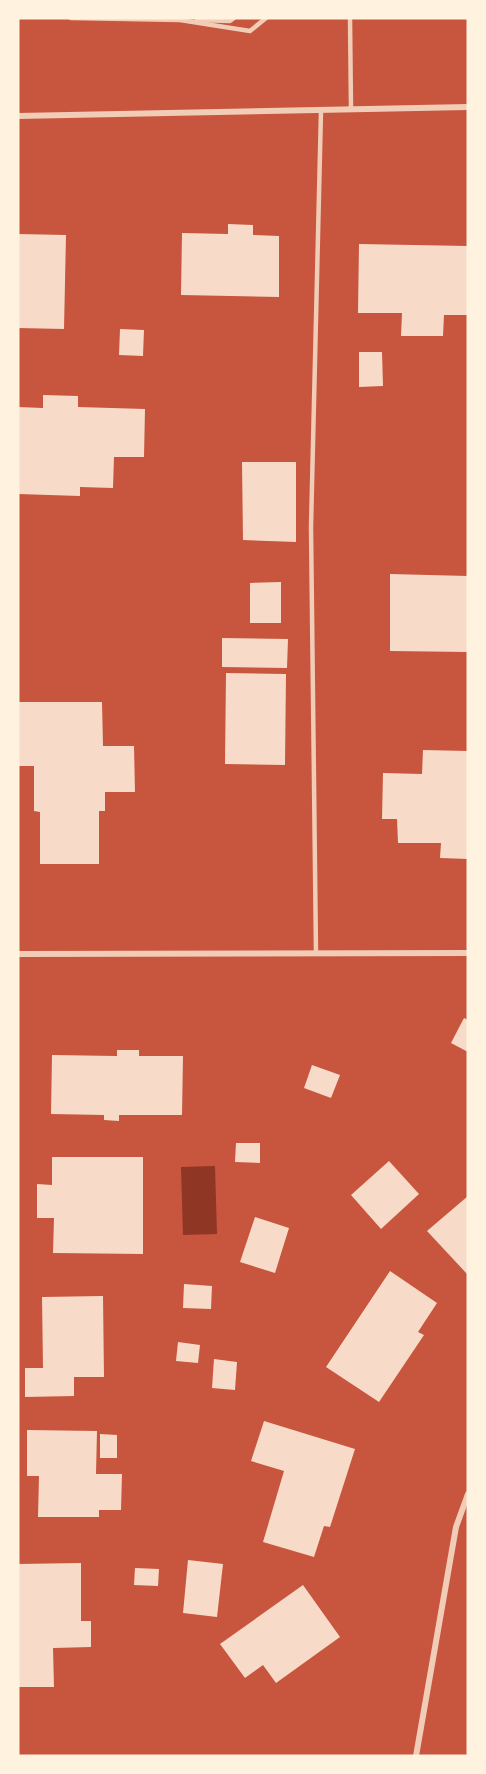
<svg xmlns="http://www.w3.org/2000/svg" width="486" height="1774" viewBox="0 0 486 1774" font-family="Helvetica,sans-serif">
  <style>
    .water { fill: #8f3625 }
    .building { fill: #f7dbc8 }
    .lines { fill: none; stroke-linecap: round; stroke-linejoin: round }
    .service { stroke: #f1ccb7; stroke-width: 4.5 }
    .minor { stroke: #f1ccb7; stroke-width: 6 }
  </style>
  <rect width="100%" height="100%" fill="#c8553d"/>
  <path class="water" d="M 215,1166 L 217,1234 L 183,1235 L 181,1167 Z"/>
  <g class="building">
    <path d="M 228,224 L 253,225 L 253,235 L 279,236 L 279,297 L 181,295 L 182,233 L 228,234 Z"/>
    <path d="M 18,234 L 66,235 L 64,329 L 18,328 Z"/>
    <path d="M 359,244 L 468,246 L 468,315 L 444,315 L 443,336 L 401,336 L 402,313 L 358,313 Z"/>
    <path d="M 120,329 L 144,330 L 143,356 L 119,355 Z"/>
    <path d="M 359,352 L 382,352 L 383,386 L 359,387 Z"/>
    <path d="M 43,395 L 78,396 L 78,407 L 145,409 L 144,457 L 114,457 L 113,488 L 80,487 L 80,496 L 18,494 L 18,407 L 43,408 Z"/>
    <path d="M 242,462 L 296,462 L 296,542 L 243,540 Z"/>
    <path d="M 390,574 L 468,576 L 468,652 L 390,651 Z"/>
    <path d="M 281,582 L 281,623 L 250,623 L 250,583 Z"/>
    <path d="M 222,638 L 288,639 L 287,668 L 222,667 Z"/>
    <path d="M 226,673 L 286,674 L 285,765 L 225,764 Z"/>
    <path d="M 18,702 L 102,702 L 103,746 L 134,746 L 135,792 L 105,792 L 105,811 L 99,811 L 99,864 L 40,864 L 40,812 L 34,811 L 34,766 L 18,766 Z"/>
    <path d="M 423,750 L 468,751 L 468,859 L 440,858 L 441,843 L 398,843 L 397,819 L 382,819 L 383,773 L 422,774 Z"/>
    <path d="M 464,1018 L 468,1020 L 468,1052 L 451,1043 Z"/>
    <path d="M 117,1050 L 139,1050 L 139,1056 L 183,1056 L 182,1115 L 119,1115 L 119,1121 L 104,1120 L 104,1115 L 51,1114 L 52,1055 L 117,1056 Z"/>
    <path d="M 312,1065 L 340,1075 L 331,1098 L 304,1088 Z"/>
    <path d="M 236,1143 L 260,1143 L 260,1163 L 235,1162 Z"/>
    <path d="M 52,1157 L 143,1157 L 143,1254 L 53,1253 L 54,1218 L 37,1218 L 37,1184 L 52,1185 Z"/>
    <path d="M 389,1161 L 419,1194 L 381,1229 L 351,1195 Z"/>
    <path d="M 468,1196 L 468,1275 L 427,1231 Z"/>
    <path d="M 255,1217 L 289,1228 L 275,1273 L 240,1262 Z"/>
    <path d="M 390,1271 L 437,1303 L 418,1332 L 424,1335 L 379,1402 L 326,1367 Z"/>
    <path d="M 184,1284 L 212,1286 L 211,1309 L 183,1308 Z"/>
    <path d="M 103,1296 L 104,1377 L 74,1377 L 74,1396 L 25,1397 L 25,1368 L 43,1368 L 42,1297 Z"/>
    <path d="M 178,1342 L 200,1345 L 198,1363 L 176,1361 Z"/>
    <path d="M 214,1359 L 237,1362 L 235,1390 L 212,1388 Z"/>
    <path d="M 264,1421 L 355,1449 L 330,1527 L 324,1526 L 314,1557 L 263,1542 L 284,1471 L 251,1461 Z"/>
    <path d="M 27,1430 L 97,1431 L 96,1474 L 122,1474 L 121,1510 L 99,1510 L 99,1517 L 38,1517 L 39,1476 L 27,1476 Z"/>
    <path d="M 100,1434 L 117,1435 L 117,1458 L 100,1458 Z"/>
    <path d="M 188,1560 L 223,1564 L 217,1617 L 183,1613 Z"/>
    <path d="M 81,1563 L 81,1621 L 91,1621 L 91,1647 L 53,1648 L 54,1687 L 18,1687 L 18,1564 Z"/>
    <path d="M 135,1568 L 159,1569 L 158,1586 L 134,1585 Z"/>
    <path d="M 303,1585 L 340,1637 L 276,1683 L 263,1665 L 245,1678 L 220,1644 Z"/>
  </g>
  <g class="lines">
    <g class="service">
      <path d="M 71,18 L 180,20 L 250,31 L 266,18"/>
      <path d="M 350,18 L 351,109"/>
      <path d="M 197,20 L 230,21 L 234,18"/>
      <path d="M 316,953 L 311,527 L 321,111"/>
    </g>
    <g class="minor">
      <path d="M 18,116 L 468,107"/>
      <path d="M 18,954 L 468,953"/>
      <path d="M 416,1756 L 456,1527 L 468,1494"/>
    </g>
  </g>
  <rect width="486" height="1774" fill="none" stroke="#fff3e0" stroke-width="39"/>
</svg>
